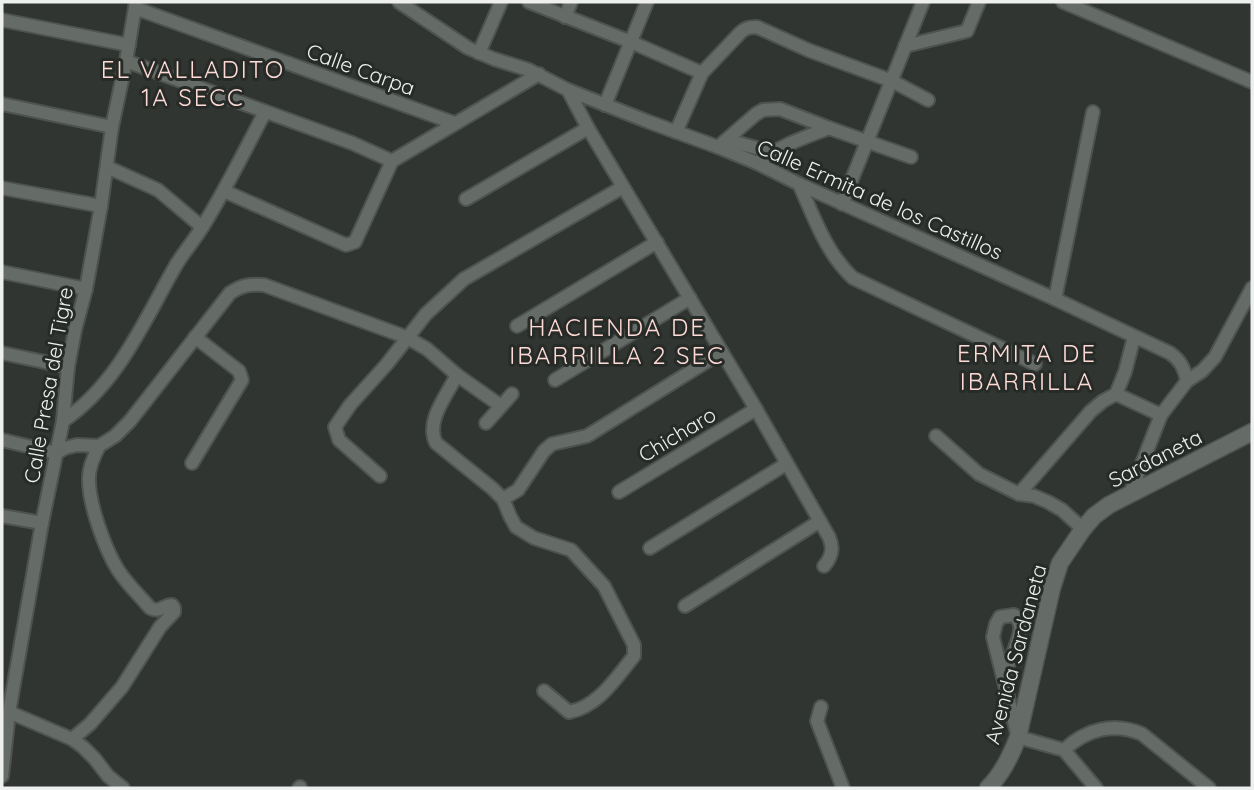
<svg xmlns="http://www.w3.org/2000/svg" width="1254" height="790" viewBox="0 0 1254 790" font-family="Quicksand,sans-serif">
  <style>
    .lines { fill: none; stroke-linecap: round; stroke-linejoin: round }
    .minor-casing { stroke: #4f5350; stroke-width: 16 }
    .tertiary-casing { stroke: #4f5350; stroke-width: 19 }
    .minor { stroke: #656b66; stroke-width: 12 }
    .tertiary { stroke: #656b66; stroke-width: 16 }
    .labels { text-anchor: middle; dominant-baseline: central; stroke-width: 6; stroke-linejoin: round; paint-order: stroke }
    .street-label { font-size: 21px; fill: #edf0ee; stroke: #262b27 }
    .quarter-label { font-size: 24px; letter-spacing: 2px; fill: #fedad6; stroke: #262b27 }
  </style>
  <rect width="100%" height="100%" fill="#303531"/>
  <g class="lines">
    <defs>
      <g id="minor">
        <path d="M 399,2 L 468,48 L 494,59 L 529,70 L 568,90 L 649,122 L 718,147 L 757,163 L 799,184 L 1055,299 L 1170,353 C 1181,361 1184,368 1187,381"/>
        <path d="M 529,2 L 631,42 L 702,73"/>
        <path d="M 1063,2 L 1252,82"/>
        <path d="M 135,8 L 454,123"/>
        <path d="M 565,17 L 571,2"/>
        <path d="M 2,20 L 129,45"/>
        <path d="M 905,46 L 967,31 L 979,2"/>
        <path d="M 479,53 L 501,2"/>
        <path d="M 126,61 L 352,143 L 392,161"/>
        <path d="M 568,90 L 588,128 L 756,409 L 829,537 C 834,548 832,557 824,566"/>
        <path d="M 2,104 L 112,127"/>
        <path d="M 605,105 L 647,2"/>
        <path d="M 676,132 L 702,73 L 740,33 C 745,28 749,27 757,27 L 808,50 L 892,81 L 928,100"/>
        <path d="M 727,140 L 771,152"/>
        <path d="M 718,147 L 756,114 L 763,110 L 780,109 L 829,128 L 911,157"/>
        <path d="M 757,163 C 779,146 803,138 829,128"/>
        <path d="M 107,167 L 158,190 L 202,227"/>
        <path d="M 799,184 C 814,217 826,253 853,278 L 1035,364"/>
        <path d="M 2,188 L 101,206"/>
        <path d="M 224,191 L 346,245 L 355,242 L 392,161 L 539,74"/>
        <path d="M 466,199 L 588,128"/>
        <path d="M 842,204 L 923,2"/>
        <path d="M 2,272 L 86,289"/>
        <path d="M 1055,299 L 1093,112"/>
        <path d="M 517,326 L 657,242"/>
        <path d="M 2,353 L 68,367"/>
        <path d="M 457,375 C 447,395 425,421 436,443 L 493,489 L 503,499 L 518,490 L 544,451 L 552,444 L 587,436 L 722,352"/>
        <path d="M 555,380 L 690,298"/>
        <path d="M 1116,394 L 1161,415"/>
        <path d="M 63,421 C 118,384 144,321 176,265 C 184,252 195,239 203,226 C 226,189 245,150 265,112"/>
        <path d="M 486,423 L 512,394"/>
        <path d="M 936,436 L 979,474 L 1019,494 L 1034,496 L 1048,502 L 1062,510 L 1083,529"/>
        <path d="M 2,440 L 56,453 L 65,448 L 77,445 L 99,446 L 115,436 L 130,421 L 230,293 C 242,285 250,284 264,285 L 406,337 L 427,349 L 457,375 L 501,406"/>
        <path d="M 192,463 L 242,380 L 239,371 L 195,337"/>
        <path d="M 380,476 L 339,440 L 335,427 L 350,405 L 387,364 L 426,314 L 464,279 L 623,187"/>
        <path d="M 619,492 L 756,409"/>
        <path d="M 1019,494 L 1091,411 L 1103,401 L 1116,394 L 1125,372 L 1134,337"/>
        <path d="M 1130,494 L 1161,415 L 1187,381 L 1202,371 L 1215,357 L 1252,288"/>
        <path d="M 503,499 L 510,516 L 516,527 L 534,538 L 571,550 L 604,586 L 634,645 L 634,656 C 616,678 598,707 569,712 L 544,691"/>
        <path d="M 2,516 L 42,523"/>
        <path d="M 650,548 L 786,464"/>
        <path d="M 685,606 L 820,521"/>
        <path d="M 1003,677 C 1008,665 1022,636 1020,625 C 1019,620 1017,618 1014,615 L 1000,617 L 996,624 L 993,637 L 1018,737 L 1064,750 L 1096,788"/>
        <path d="M 821,707 L 817,721 L 843,788"/>
        <path d="M 9,712 L 72,739 L 83,747 L 95,759 L 108,776 L 123,788"/>
        <path d="M 72,739 L 90,724 L 122,687 L 160,627 L 174,612 L 174,608 L 172,605 C 163,605 161,613 150,608 C 140,596 127,584 118,570 C 105,549 88,503 89,477 C 89,467 94,456 99,446"/>
        <path d="M 1064,750 C 1086,729 1114,722 1142,734 L 1209,788"/>
        <path d="M 2,776 L 9,712 L 42,523 L 63,421 L 68,367 L 75,330 L 86,289 L 101,206 L 112,127 L 126,61 L 136,2"/>
        <path d="M 299,788 L 300,787"/>
      </g>
      <path id="tertiary" d="M 988,788 C 1002,774 1011,756 1018,737 L 1052,588 L 1060,563 L 1083,529 L 1094,516 L 1109,505 L 1252,432"/>
    </defs>
    <use href="#minor" class="minor-casing"/>
    <use href="#tertiary" class="tertiary-casing"/>
    <use href="#minor" class="minor"/>
    <use href="#tertiary" class="tertiary"/>
  </g>
  <g class="labels">
    <g class="street-label">
      <text transform="translate(361 69) rotate(20)">Calle Carpa</text>
      <text transform="translate(880 199) rotate(24)">Calle Ermita de los Castillos</text>
      <text transform="translate(48 385) rotate(-80)">Calle Presa del Tigre</text>
      <text transform="translate(677 434) rotate(-31)">Chicharo</text>
      <text transform="translate(1155 458) rotate(-27)">Sardaneta</text>
      <text transform="translate(1015 654) rotate(-75)">Avenida Sardaneta</text>
    </g>
    <g class="quarter-label">
      <text x="193" y="69">EL VALLADITO<tspan x="193" dy="28">1A SECC</tspan></text>
      <text x="617" y="327">HACIENDA DE<tspan x="617" dy="28">IBARRILLA 2 SEC</tspan></text>
      <text x="1027" y="353">ERMITA DE<tspan x="1027" dy="28">IBARRILLA</tspan></text>
    </g>
  </g>
  <rect width="1254" height="790" fill="none" stroke="#edf0ee" stroke-width="7"/>
</svg>
